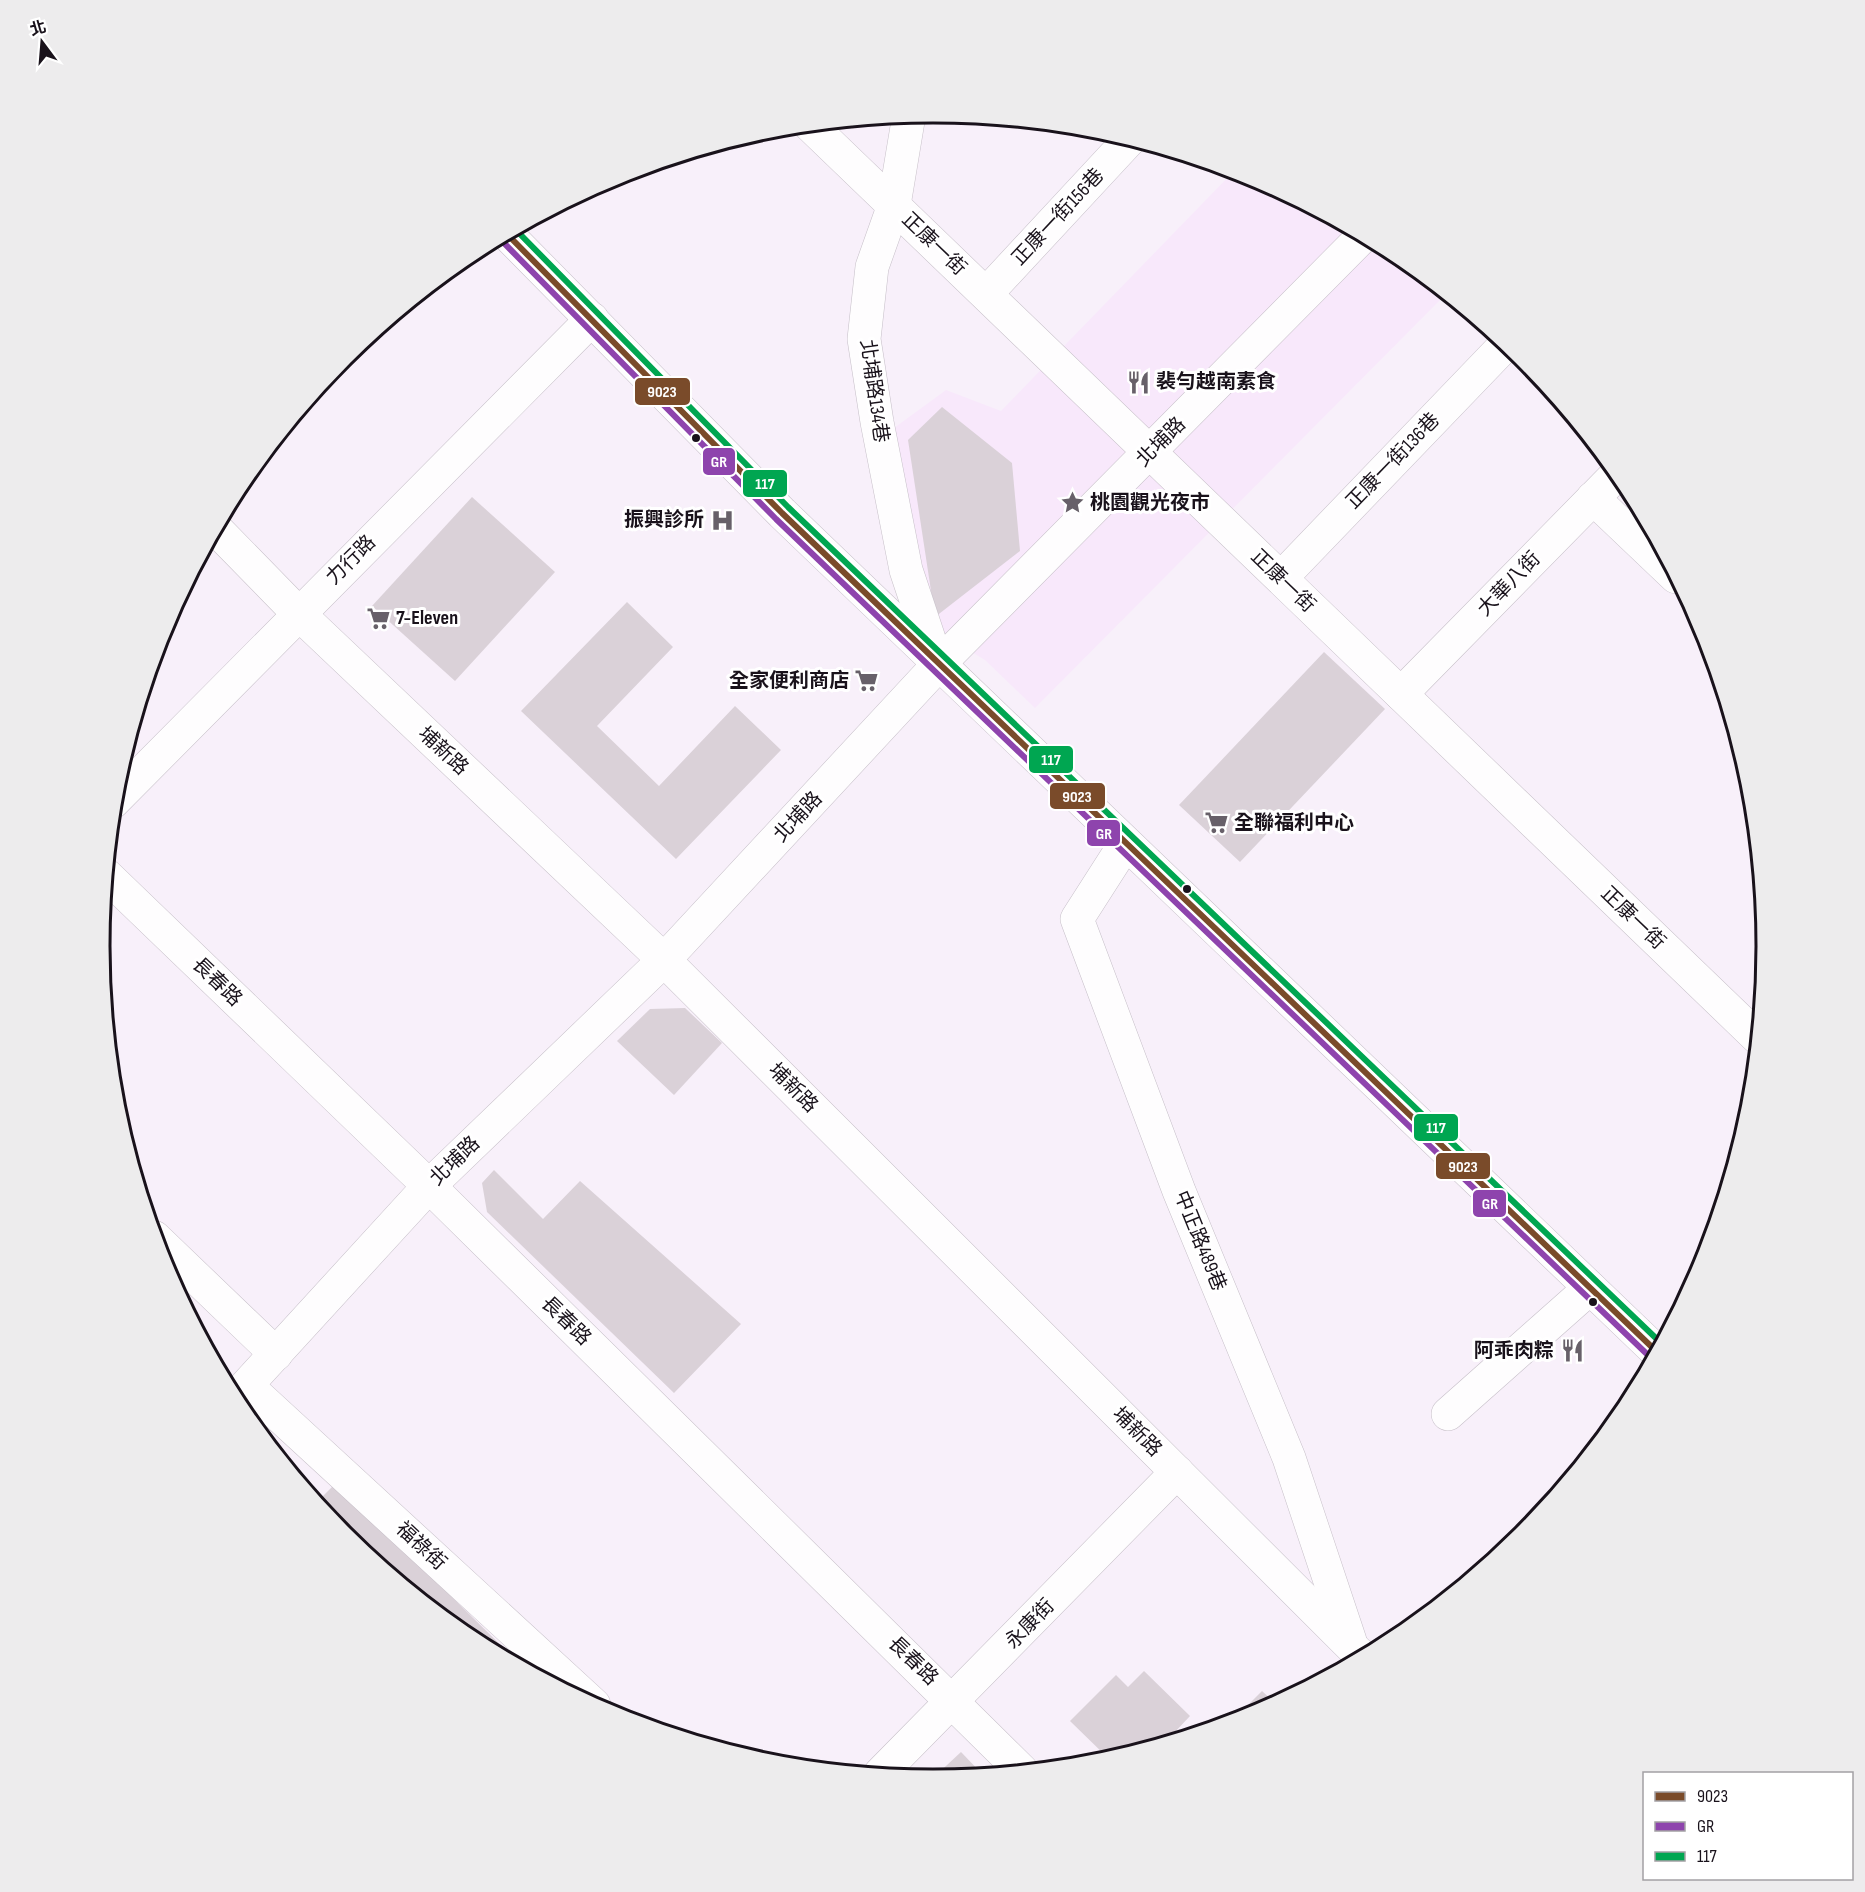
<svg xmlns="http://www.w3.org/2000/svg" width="1865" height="1892" viewBox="0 0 1865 1892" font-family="'Sofia Sans Condensed','Noto Sans TC',sans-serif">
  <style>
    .built { fill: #f8e8fb }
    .building { fill: #dad1d8 }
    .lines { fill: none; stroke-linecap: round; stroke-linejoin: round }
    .minor-casing { stroke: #c6bfc8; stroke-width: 34 }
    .minor { stroke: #fefdfe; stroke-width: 33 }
    .bus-1-casing { stroke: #fff; stroke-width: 10 }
    .bus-2-casing { stroke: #fff; stroke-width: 10 }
    .bus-3-casing { stroke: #fff; stroke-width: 10 }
    .bus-1 { stroke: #7a4b2a; stroke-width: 6 }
    .bus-2 { stroke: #8e44ad; stroke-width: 6 }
    .bus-3 { stroke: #00a651; stroke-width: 6 }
    .bus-dot { fill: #19121b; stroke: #fff; stroke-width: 2 }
    .labels { text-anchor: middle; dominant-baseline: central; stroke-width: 6; stroke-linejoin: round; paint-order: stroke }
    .street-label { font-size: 20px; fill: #19121b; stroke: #fff }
    .poi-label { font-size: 20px; font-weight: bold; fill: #19121b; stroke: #fff; text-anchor: start }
    .rim { fill: none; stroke: #19121b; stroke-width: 3 }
    .line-badge { stroke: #fff; stroke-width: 2 }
    .badge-label { font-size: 16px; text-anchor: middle; font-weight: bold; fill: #fff }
  </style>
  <rect width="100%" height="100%" fill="#f8f0fa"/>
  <path class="built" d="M 1234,171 L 1252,176 L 1396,253 L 1446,294 L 1035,708 L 985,660 L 937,631 L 890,431 L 946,390 L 1001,411 Z"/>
  <g class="building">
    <path d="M 942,407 L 1012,463 L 1020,551 L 935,617 L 908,440 Z"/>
    <path d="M 472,497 L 555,572 L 455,681 L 372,606 Z"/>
    <path d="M 627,602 L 673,647 L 597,726 L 659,786 L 735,706 L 781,750 L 676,859 L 521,711 Z"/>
    <path d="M 1324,652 L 1385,709 L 1240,862 L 1179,805 Z"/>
    <path d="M 685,1008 L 722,1043 L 674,1095 L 617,1041 L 650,1009 Z"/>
    <path d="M 494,1170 L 543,1219 L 580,1181 L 741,1324 L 674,1393 L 487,1212 L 482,1183 Z"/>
    <path d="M 336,1483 L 522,1666 L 522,1667 L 469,1639 L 343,1535 L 316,1503 Z"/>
    <path d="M 1144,1671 L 1190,1716 L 1173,1734 L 1177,1739 L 1109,1759 L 1070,1721 L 1116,1675 L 1128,1687 Z"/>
    <path d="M 1262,1691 L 1275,1703 L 1251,1716 L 1231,1722 Z"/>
    <path d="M 961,1752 L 983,1775 L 932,1779 Z"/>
  </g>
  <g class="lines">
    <defs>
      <g id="minor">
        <path d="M 909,115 L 894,205 L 872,267 L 864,339 L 877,422 L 906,570 L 936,660"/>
        <path d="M 810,125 L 1757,1037"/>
        <path d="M 506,233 L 782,513 L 1656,1351"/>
        <path d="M 986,294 L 1130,139"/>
        <path d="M 1593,498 L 1676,577"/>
        <path d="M 215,528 L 298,613 L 664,960 L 1362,1657"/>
        <path d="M 1281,578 L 1506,344"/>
        <path d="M 1401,694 L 1618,473"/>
        <path d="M 113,802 L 592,319"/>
        <path d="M 1125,844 L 1077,919 L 1179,1191 L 1289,1458 L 1350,1641"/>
        <path d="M 106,875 L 429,1186 L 1022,1771"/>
        <path d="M 154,1237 L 276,1354"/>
        <path d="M 247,1386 L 594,1705"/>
        <path d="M 234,1399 L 429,1186 L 664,960 L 938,665 L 1363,236"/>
        <path d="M 1448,1414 L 1590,1288"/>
        <path d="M 880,1774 L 1177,1472"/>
      </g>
    </defs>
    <use href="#minor" class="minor-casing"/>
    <use href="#minor" class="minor"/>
    <defs>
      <path id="bus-1" d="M 506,233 L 782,513 L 1656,1351"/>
      <path id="bus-2" d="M 500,239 L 776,519 L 1650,1357"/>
      <path id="bus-3" d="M 515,229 L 788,507 L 1661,1343"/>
    </defs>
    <use href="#bus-1" class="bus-1-casing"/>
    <use href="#bus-2" class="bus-2-casing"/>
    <use href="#bus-3" class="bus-3-casing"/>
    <use href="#bus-1" class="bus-1"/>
    <use href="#bus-2" class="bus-2"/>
    <use href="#bus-3" class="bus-3"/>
  </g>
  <defs>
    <symbol id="restaurant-bare" viewBox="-9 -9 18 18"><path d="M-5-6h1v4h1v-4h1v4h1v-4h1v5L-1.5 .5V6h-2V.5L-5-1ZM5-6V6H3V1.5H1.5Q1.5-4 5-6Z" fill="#676069" stroke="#fff" stroke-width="2.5" paint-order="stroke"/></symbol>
    <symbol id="sight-bare" viewBox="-9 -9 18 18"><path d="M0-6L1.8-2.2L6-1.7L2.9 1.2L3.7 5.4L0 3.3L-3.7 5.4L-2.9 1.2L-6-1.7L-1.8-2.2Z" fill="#676069" stroke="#fff" stroke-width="2.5" paint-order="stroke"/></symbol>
    <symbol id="hospital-bare" viewBox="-9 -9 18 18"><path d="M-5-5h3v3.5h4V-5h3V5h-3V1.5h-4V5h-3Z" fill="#676069" stroke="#fff" stroke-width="2.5" paint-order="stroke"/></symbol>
    <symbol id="supermarket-bare" viewBox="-9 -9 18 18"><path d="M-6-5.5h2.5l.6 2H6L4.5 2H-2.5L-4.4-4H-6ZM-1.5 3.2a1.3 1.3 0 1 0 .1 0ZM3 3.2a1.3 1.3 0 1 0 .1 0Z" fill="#676069" stroke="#fff" stroke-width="2.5" paint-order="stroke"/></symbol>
  </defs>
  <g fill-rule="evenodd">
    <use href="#restaurant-bare" x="1122" y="366" width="33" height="33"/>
    <use href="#sight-bare" x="1056" y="486" width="33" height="33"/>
    <use href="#hospital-bare" x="706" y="504" width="33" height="33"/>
    <use href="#supermarket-bare" x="362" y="602" width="33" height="33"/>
    <use href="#supermarket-bare" x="850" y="664" width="33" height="33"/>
    <use href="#supermarket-bare" x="1200" y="806" width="33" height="33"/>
    <use href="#restaurant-bare" x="1556" y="1334" width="33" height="33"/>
  </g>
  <g class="bus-dot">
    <circle cx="696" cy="438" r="5"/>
    <circle cx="1187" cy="889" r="5"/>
    <circle cx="1593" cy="1302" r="5"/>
  </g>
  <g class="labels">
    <g class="street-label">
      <text transform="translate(1058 217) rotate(-47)">正康一街156巷</text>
      <text transform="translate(934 244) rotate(44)">正康一街</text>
      <text transform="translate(874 391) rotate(82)">北埔路134巷</text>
      <text transform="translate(1161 442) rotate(-45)">北埔路</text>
      <text transform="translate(1393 461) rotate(-46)">正康一街136巷</text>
      <text transform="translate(351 560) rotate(-45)">力行路</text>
      <text transform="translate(1283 581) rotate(44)">正康一街</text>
      <text transform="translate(1509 584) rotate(-46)">大華八街</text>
      <text transform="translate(443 751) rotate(43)">埔新路</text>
      <text transform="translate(798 817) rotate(-47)">北埔路</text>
      <text transform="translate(1633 918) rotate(44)">正康一街</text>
      <text transform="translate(217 982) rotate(44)">長春路</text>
      <text transform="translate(793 1088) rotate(45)">埔新路</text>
      <text transform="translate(455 1161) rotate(-44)">北埔路</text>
      <text transform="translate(1200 1241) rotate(68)">中正路489巷</text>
      <text transform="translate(566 1321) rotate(44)">長春路</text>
      <text transform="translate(1137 1432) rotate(45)">埔新路</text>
      <text transform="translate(421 1546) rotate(43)">福祿街</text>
      <text transform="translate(1030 1624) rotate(-46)">永康街</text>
      <text transform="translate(913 1661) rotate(44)">長春路</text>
    </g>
    <g class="poi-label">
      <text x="1156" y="382">裴勻越南素食</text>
      <text x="1090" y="503">桃園觀光夜市</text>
      <text x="704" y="520" text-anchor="end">振興診所</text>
      <text x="396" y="618">7-Eleven</text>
      <text x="849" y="681" text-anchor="end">全家便利商店</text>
      <text x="1234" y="823">全聯福利中心</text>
      <text x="1554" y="1351" text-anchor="end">阿乖肉粽</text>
    </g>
  </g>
  <path d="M0 0H1865V1892H0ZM110 946a823 823 0 1 1 1646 0a823 823 0 1 1-1646 0Z" fill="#edeced" fill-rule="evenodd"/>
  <path class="rim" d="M110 946a823 823 0 1 1 1646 0a823 823 0 1 1-1646 0Z"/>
  <g class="line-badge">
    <rect x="634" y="377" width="57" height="29" rx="6" fill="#7a4b2a"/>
    <rect x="702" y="447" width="34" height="29" rx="6" fill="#8e44ad"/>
    <rect x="742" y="469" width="46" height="29" rx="6" fill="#00a651"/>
    <rect x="1028" y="745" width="46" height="29" rx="6" fill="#00a651"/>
    <rect x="1049" y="782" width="57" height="28" rx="6" fill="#7a4b2a"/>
    <rect x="1086" y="819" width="35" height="28" rx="6" fill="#8e44ad"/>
    <rect x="1413" y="1113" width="46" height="29" rx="6" fill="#00a651"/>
    <rect x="1435" y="1152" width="56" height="28" rx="6" fill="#7a4b2a"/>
    <rect x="1472" y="1189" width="35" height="29" rx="6" fill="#8e44ad"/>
  </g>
  <g class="badge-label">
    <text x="662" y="397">9023</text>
    <text x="719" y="467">GR</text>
    <text x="765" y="489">117</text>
    <text x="1051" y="765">117</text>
    <text x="1077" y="802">9023</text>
    <text x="1104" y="839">GR</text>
    <text x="1436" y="1133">117</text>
    <text x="1463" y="1172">9023</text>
    <text x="1490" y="1209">GR</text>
  </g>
  <rect x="1643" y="1772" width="210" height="108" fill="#ffffff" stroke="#a3a0a4" stroke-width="1.5"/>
  <rect x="1655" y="1792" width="30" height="9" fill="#7a4b2a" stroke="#a3a0a4" stroke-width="1.5"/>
  <text x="1697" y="1802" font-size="18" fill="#19121b">9023</text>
  <rect x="1655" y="1822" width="30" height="9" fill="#8e44ad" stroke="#a3a0a4" stroke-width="1.5"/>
  <text x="1697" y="1832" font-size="18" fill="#19121b">GR</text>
  <rect x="1655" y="1852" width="30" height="9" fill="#00a651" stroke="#a3a0a4" stroke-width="1.5"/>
  <text x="1697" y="1862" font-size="18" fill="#19121b">117</text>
  <g transform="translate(42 42) rotate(344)" stroke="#ffffff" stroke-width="4.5" paint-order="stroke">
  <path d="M0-4.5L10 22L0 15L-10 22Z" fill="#19121b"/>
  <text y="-9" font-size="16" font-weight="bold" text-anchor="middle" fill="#19121b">北</text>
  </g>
</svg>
